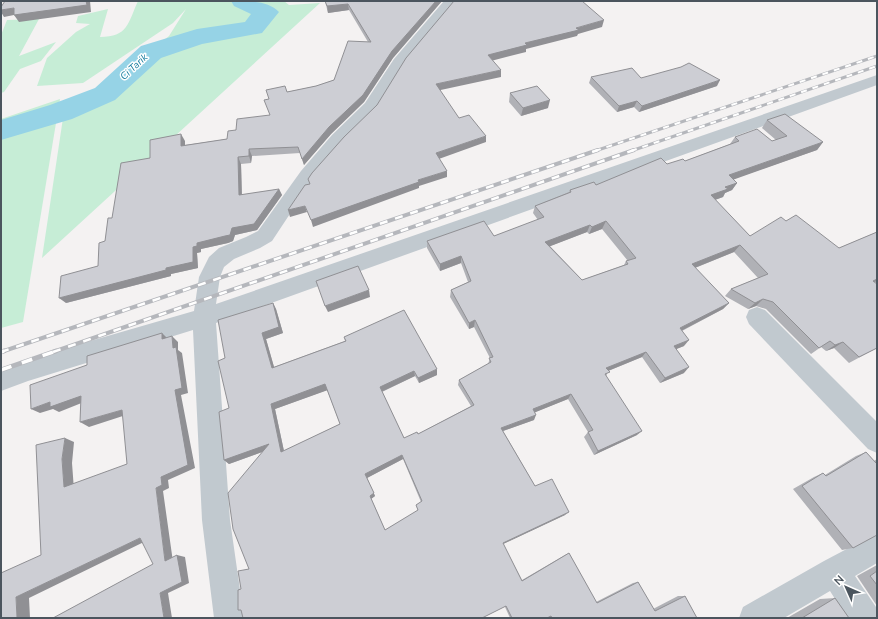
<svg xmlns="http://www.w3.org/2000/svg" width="878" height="619" viewBox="0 0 878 619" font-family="'Nunito Sans',sans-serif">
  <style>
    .green { fill: #c6edd6 }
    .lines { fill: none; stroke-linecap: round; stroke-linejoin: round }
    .river { fill: #96d3e6; fill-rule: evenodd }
    .minor { fill: #c1c9cf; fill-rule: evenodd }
    .rail-far2-casing { stroke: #b5b7bc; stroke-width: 3 }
    .rail-far1-casing { stroke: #b5b7bc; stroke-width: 4 }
    .rail-casing { stroke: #b5b7bc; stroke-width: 5 }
    .rail-far2 { stroke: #fff; stroke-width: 2; stroke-dasharray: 6; stroke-linecap: butt }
    .rail-far1 { stroke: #fff; stroke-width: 2.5; stroke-dasharray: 8; stroke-linecap: butt }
    .rail { stroke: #fff; stroke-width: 3.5; stroke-dasharray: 11; stroke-linecap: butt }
    .wall { fill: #b0b1b6; fill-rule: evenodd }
    .shaded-wall { fill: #909094 }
    .building { fill: #cdced4; stroke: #909094; fill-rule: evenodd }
    .labels { text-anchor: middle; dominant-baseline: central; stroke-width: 3; stroke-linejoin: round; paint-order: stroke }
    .far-water-label { font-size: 10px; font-style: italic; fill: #187d9e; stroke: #fff }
  </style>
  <rect width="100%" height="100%" fill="#f4f2f2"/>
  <g class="green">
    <path d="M 138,1 L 284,1 L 289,5 L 320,3 L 42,258 L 63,118 L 169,36 L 186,9 L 173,23 L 83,83 L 37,86 L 47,58 L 76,32 L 90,24 L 76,23 L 78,16 L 108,9 L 100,37 C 128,37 128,23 138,1 Z"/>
    <path d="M 39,19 L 19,56 L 56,42 L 41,61 L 20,69 L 4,92 L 1,93 L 1,35 L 7,20 Z"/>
    <path d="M 60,99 L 23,322 L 1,328 L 1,119 Z"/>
  </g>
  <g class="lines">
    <path class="river" d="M 231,1 C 247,1 268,0 279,12 L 262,33 L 202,44 L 161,58 L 115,100 L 72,119 L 1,140 L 1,120 L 50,105 L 95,88 L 141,46 L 197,29 L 245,22 L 251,14 L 234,6 Z"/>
    <g class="minor">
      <path d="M 444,1 L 458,1 L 405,64 L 377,111 L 344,143 L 313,179 L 272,241 L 260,248 L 234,259 L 224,267 L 220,277 L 216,304 L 877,75 L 877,85 L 216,323 L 230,520 L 244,618 L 214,618 L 202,520 L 193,330 L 28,381 L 1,391 L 1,369 L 28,359 L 194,311 L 199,277 L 209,257 L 219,248 L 246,237 L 258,231 L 301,171 L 332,135 L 365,103 L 394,59 Z"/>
      <path d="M 757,307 L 765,310 L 877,422 L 877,453 L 868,449 L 749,324 L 746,317 L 749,310 Z"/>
      <path d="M 877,533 L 877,563 L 855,576 L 876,607 L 877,618 L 847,618 L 830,591 L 784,618 L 739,618 L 743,607 L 824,561 Z"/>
    </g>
    <defs>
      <g id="rail-far2">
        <path d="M 595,151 L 877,56"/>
        <path d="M 631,151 L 877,66"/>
      </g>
      <g id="rail-far1">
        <path d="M 1,352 L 598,150"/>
        <path d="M 53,352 L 634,150"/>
      </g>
      <g id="rail">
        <path d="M 1,352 L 4,351"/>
        <path d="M 1,370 L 56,351"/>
      </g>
    </defs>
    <use href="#rail-far2" class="rail-far2-casing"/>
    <use href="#rail-far1" class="rail-far1-casing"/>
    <use href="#rail" class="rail-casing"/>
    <use href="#rail-far2" class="rail-far2"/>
    <use href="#rail-far1" class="rail-far1"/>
    <use href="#rail" class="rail"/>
  </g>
  <g class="wall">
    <path d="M 325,1 L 442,1 L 393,58 L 364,102 L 331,134 L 304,165 L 300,153 L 252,156 L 251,163 L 241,164 L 242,195 L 279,189 L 282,195 L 257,230 L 235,235 L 233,241 L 228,243 L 201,249 L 201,252 L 197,253 L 198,268 L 171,274 L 171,276 L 66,303 L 98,266 L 112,218 L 150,158 L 185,141 L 185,145 L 227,139 L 236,130 L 270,115 L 269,99 L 287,92 L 316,86 L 334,80 L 368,42 L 349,10 L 328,13 Z"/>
    <path d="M 591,77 L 641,78 L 717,86 L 639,112 L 634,107 L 617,112 L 589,83 Z"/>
    <path d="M 510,93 L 548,108 L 521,116 L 509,102 Z"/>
    <path d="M 767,120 L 823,142 L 817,150 L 733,179 L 737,183 L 732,190 L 725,193 L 723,197 L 715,200 L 750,236 L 786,221 L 839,248 L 877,232 L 877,281 L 875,282 L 877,284 L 877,348 L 849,363 L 834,348 L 826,351 L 821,347 L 811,354 L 766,309 L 756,306 L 748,309 L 725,296 L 731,289 L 758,278 L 734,252 L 695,268 L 729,303 L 723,309 L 682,331 L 684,346 L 676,349 L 684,373 L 660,383 L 642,357 L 608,371 L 606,377 L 637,435 L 594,455 L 584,437 L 588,432 L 568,399 L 535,412 L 534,420 L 503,431 L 535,486 L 565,515 L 503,544 L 522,580 L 565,555 L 569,553 L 596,602 L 633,583 L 638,582 L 653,609 L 678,596 L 685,596 L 697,618 L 510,618 L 505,607 L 238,610 L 241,589 L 249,569 L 262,452 L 229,464 L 224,460 L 229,408 L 225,358 L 273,303 L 276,309 L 283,333 L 266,339 L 274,367 L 345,341 L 344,337 L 437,375 L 419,383 L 415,376 L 382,392 L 404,438 L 418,434 L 471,406 L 458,385 L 459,380 L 488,364 L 490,358 L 474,327 L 469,329 L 450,297 L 451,290 L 468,282 L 461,263 L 440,271 L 427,248 L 427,241 L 494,236 L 538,220 L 533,213 L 535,206 L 569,192 L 570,190 L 596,185 L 667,164 L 685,161 L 730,144 L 735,137 L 772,141 L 776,140 L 762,128 ZM 602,229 L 628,261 L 626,261 L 624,265 L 582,280 L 550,246 L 587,232 L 589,234 ZM 327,390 L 340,424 L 284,451 L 275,409 ZM 403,459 L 421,502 L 416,505 L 418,511 L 385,530 L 371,499 L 375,496 L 367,478 Z"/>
    <path d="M 866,452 L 874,461 L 877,459 L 877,535 L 853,548 L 842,550 L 793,489 L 814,477 L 823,473 L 825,475 L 856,456 Z"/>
    <path d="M 877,565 L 877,606 L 857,576 Z"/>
    <path d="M 835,598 L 849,618 L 787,618 L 820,599 Z"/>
  </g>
  <g class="shaded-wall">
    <path d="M 86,1 L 90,1 L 91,12 L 19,22 L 14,15 L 4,17 L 1,12 L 1,10 L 14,8 Z"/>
    <path d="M 436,1 L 442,1 L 393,58 L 364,102 L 331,134 L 304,165 L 302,159 L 392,51 Z"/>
    <path d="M 348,4 L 349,10 L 328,13 L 327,6 Z"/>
    <path d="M 604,20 L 602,27 L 578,34 L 577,36 L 526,49 L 526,52 L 487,62 L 488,55 L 525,43 Z"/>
    <path d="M 501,70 L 501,77 L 436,91 L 436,84 Z"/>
    <path d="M 720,80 L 717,86 L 639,112 L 642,106 Z"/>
    <path d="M 550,100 L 548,108 L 521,116 L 523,108 Z"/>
    <path d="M 637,101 L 634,107 L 617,112 L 619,106 Z"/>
    <path d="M 181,134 L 185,141 L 185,152 L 181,146 Z"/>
    <path d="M 486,136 L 486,142 L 436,160 L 436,153 Z"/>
    <path d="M 823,142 L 817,150 L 724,183 L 729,175 Z"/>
    <path d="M 249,149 L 252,156 L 251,163 L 249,156 Z"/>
    <path d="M 238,157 L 241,164 L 242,202 L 239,195 Z"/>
    <path d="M 447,171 L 447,177 L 419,186 L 419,188 L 313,227 L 311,220 L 418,180 Z"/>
    <path d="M 737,183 L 732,190 L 725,193 L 723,197 L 706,203 L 711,195 L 725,187 Z"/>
    <path d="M 279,189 L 282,195 L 257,230 L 235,235 L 233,241 L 228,243 L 201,249 L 201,252 L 197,253 L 198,268 L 171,274 L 171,276 L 66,303 L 59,298 L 166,268 L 193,247 L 197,243 L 232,228 Z"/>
    <path d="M 305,206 L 307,212 L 290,217 L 288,210 Z"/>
    <path d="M 606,221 L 602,229 L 589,234 L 592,227 Z"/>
    <path d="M 590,225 L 587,232 L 543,249 L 545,242 Z"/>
    <path d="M 740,245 L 734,252 L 687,271 L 692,264 Z"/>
    <path d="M 461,256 L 461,263 L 440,271 L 440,264 Z"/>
    <path d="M 877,279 L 877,281 L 864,287 L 873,281 Z"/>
    <path d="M 369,290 L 370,297 L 328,312 L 325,306 Z"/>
    <path d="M 763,299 L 756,306 L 748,309 L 755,303 Z"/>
    <path d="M 273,303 L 276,309 L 283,333 L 266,339 L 276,374 L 272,368 L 262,333 Z"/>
    <path d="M 729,303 L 723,309 L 675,334 L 680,328 Z"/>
    <path d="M 475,320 L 474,327 L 469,329 L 469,323 Z"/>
    <path d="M 162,333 L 168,339 L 162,339 Z"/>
    <path d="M 172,336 L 178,342 L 178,350 L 182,353 L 188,393 L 181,395 L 195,468 L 168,480 L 169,488 L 163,491 L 173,562 L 165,561 L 156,488 L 161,477 L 175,390 Z"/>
    <path d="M 689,340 L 684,346 L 669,352 L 674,346 Z"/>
    <path d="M 843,342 L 834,348 L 826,351 L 835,345 Z"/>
    <path d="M 646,352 L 642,357 L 603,373 L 606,368 Z"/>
    <path d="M 689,367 L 684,373 L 660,383 L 665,378 Z"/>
    <path d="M 437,369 L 437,375 L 419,383 L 418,378 Z"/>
    <path d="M 414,371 L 415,376 L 381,392 L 380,387 Z"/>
    <path d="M 325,384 L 328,390 L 275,409 L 285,456 L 281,452 L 271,404 Z"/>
    <path d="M 571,394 L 568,399 L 531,414 L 533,409 Z"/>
    <path d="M 81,396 L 89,400 L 59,412 L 53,409 L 40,413 L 31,409 L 50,402 Z"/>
    <path d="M 122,410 L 129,414 L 89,427 L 80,422 Z"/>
    <path d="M 536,415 L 534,420 L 500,432 L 501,428 Z"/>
    <path d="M 642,431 L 637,435 L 594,455 L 598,451 Z"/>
    <path d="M 65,438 L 74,442 L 72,463 L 74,490 L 64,487 L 62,459 Z"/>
    <path d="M 269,444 L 273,448 L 229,464 L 224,460 Z"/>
    <path d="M 402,455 L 403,459 L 367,478 L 375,496 L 371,499 L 386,532 L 370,496 L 365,474 Z"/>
    <path d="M 569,512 L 565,515 L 501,545 L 503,543 Z"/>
    <path d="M 140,538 L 148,540 L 29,598 L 30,618 L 17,618 L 16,597 Z"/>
    <path d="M 177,555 L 185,557 L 189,583 L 168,593 L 172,618 L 164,618 L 160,593 Z"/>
  </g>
  <g class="building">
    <path d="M 5,1 L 86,1 L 87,5 L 14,15 L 14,8 L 1,10 L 1,7 Z"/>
    <path d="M 325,1 L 436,1 L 392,51 L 363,95 L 329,127 L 302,159 L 298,147 L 249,149 L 249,156 L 238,157 L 239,195 L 279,189 L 254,224 L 232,228 L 230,235 L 225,236 L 197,243 L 197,246 L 193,247 L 193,262 L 166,268 L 166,270 L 59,298 L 61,276 L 98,266 L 99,243 L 105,241 L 108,218 L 112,218 L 121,163 L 150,158 L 150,140 L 181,134 L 181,146 L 227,139 L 228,131 L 236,130 L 237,119 L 270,115 L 264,100 L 269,99 L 266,90 L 285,86 L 287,92 L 316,86 L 334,80 L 348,41 L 371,42 L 348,4 L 327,6 Z"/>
    <path d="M 454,1 L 582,1 L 604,20 L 576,28 L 579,30 L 525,43 L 527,45 L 488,55 L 501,70 L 436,84 L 459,118 L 469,115 L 486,136 L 436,153 L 447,171 L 418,180 L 419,182 L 311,220 L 305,206 L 288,210 L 305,185 L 310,184 L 308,179 L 312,173 L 344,137 L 377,105 L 406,58 Z"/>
    <path d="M 689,63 L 720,80 L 642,106 L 637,101 L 619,106 L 591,77 L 632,68 L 641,78 L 681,67 Z"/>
    <path d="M 537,86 L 550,100 L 523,108 L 510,93 Z"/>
    <path d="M 785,114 L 823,142 L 729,175 L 737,183 L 725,187 L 728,189 L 711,195 L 750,236 L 781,217 L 786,221 L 796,215 L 839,248 L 877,232 L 877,279 L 873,281 L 877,284 L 877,348 L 859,357 L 843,342 L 835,345 L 830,341 L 819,348 L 773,302 L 763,299 L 755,303 L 731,289 L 768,274 L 740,245 L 692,264 L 729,303 L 680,328 L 689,340 L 674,346 L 689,367 L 665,378 L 646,352 L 606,368 L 610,372 L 605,374 L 642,431 L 598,451 L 588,432 L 593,430 L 571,394 L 533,409 L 536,415 L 501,428 L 535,486 L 552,479 L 569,512 L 503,543 L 522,581 L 569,553 L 597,603 L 638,582 L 655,611 L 685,596 L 697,618 L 552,618 L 551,616 L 547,618 L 512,618 L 506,606 L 482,618 L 243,618 L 241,610 L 238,610 L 238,590 L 241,589 L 238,571 L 249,569 L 233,529 L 228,493 L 269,444 L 224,460 L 219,412 L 229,408 L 218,361 L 225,358 L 218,320 L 273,303 L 279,327 L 262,333 L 272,368 L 346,341 L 344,337 L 404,310 L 437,369 L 418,378 L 414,371 L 380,387 L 404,438 L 417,432 L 418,434 L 474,405 L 459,380 L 491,362 L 489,358 L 493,357 L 475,320 L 469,323 L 451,290 L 471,281 L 461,256 L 440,264 L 427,241 L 484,221 L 494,236 L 544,217 L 535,206 L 571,192 L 570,190 L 594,182 L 596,185 L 661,158 L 667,164 L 683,159 L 685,161 L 739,141 L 735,137 L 757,129 L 772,141 L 787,136 L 767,120 ZM 606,221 L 636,258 L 626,261 L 628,264 L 582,280 L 545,242 L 590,225 L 592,227 ZM 325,384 L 340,424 L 281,452 L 271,404 ZM 402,455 L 422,501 L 416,505 L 418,510 L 385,530 L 370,496 L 374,493 L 365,474 Z"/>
    <path d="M 358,266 L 369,290 L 325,306 L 316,281 Z"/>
    <path d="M 162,333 L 162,339 L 172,336 L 173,348 L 176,347 L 182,388 L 175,390 L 188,465 L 161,477 L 162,485 L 156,488 L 165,561 L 177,555 L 182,582 L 160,593 L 164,618 L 53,618 L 153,564 L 140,538 L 16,597 L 17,618 L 1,618 L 1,573 L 41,555 L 36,445 L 65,438 L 62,459 L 64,487 L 127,464 L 122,410 L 80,422 L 81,396 L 50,407 L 50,402 L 31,409 L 30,385 L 87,365 L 87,356 Z"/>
    <path d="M 866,452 L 876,463 L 877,463 L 877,535 L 853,548 L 802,486 L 823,473 L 826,476 Z"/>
    <path d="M 877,571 L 877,585 L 870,576 Z"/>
    <path d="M 835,598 L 849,618 L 802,618 Z"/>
  </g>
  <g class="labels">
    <g class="far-water-label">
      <text transform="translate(134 67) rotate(-43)">Ci Tarik</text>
    </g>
  </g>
  <rect width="878" height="619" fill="none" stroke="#4b555e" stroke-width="4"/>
  <g transform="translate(846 587) rotate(315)" stroke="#ffffff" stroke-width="3" paint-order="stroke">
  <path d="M0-3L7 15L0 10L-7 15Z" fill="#4b555e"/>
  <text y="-6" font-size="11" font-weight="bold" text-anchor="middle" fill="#4b555e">N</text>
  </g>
</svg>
